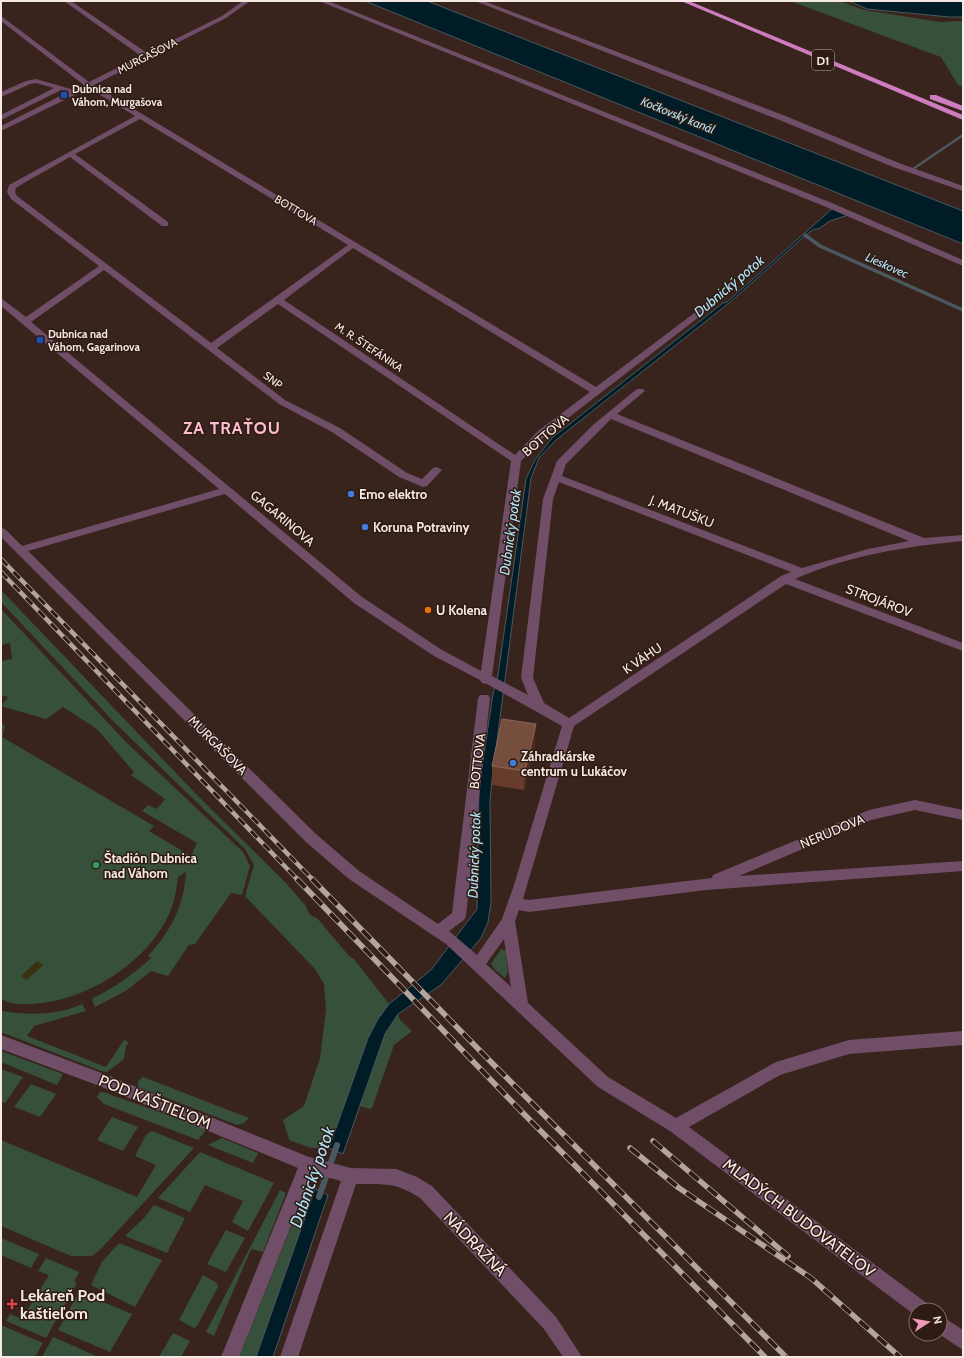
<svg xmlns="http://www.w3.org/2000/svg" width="964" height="1358" viewBox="0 0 964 1358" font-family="Cabin,sans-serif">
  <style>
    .green { fill: #37503b }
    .sand { fill: #393110 }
    .water { fill: #001c27; stroke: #4a595f }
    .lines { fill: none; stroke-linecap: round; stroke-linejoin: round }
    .stream-far2 { stroke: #4a595f; stroke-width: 2.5 }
    .stream-far1 { stroke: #4a595f; stroke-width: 3.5 }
    .stream { stroke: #4a595f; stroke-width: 6 }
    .minor { fill: #704e68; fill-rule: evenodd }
    .highway { fill: #cf7cbe; fill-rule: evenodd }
    .rail-far1-casing { stroke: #b4a49e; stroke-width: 4.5 }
    .rail-casing { stroke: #b4a49e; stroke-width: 5.5 }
    .rail-far1 { stroke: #2e1b13; stroke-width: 3; stroke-dasharray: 9; stroke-linecap: butt }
    .rail { stroke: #2e1b13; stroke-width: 4; stroke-dasharray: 12; stroke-linecap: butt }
    .wall { fill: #673c2a }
    .shaded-wall { fill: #4e2b1c }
    .building { fill: #764e3e; stroke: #8a6658 }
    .transit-dot { fill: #1a4fb4; stroke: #2e1b13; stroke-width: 1.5 }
    .shop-dot { fill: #3f7fe0; stroke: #2e1b13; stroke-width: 1.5 }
    .food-dot { fill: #e8710a; stroke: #2e1b13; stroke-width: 1.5 }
    .leisure-dot { fill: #2e9e5b; stroke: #2e1b13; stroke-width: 1.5 }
    .health-dot { fill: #e0444e; stroke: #2e1b13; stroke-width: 1.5 }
    .labels { text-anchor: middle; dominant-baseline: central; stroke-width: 3; stroke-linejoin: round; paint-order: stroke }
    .far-street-label { font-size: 11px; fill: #f6e8e3; stroke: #2e1b13 }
    .far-poi-label { font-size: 11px; font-weight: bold; fill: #f6e8e3; stroke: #2e1b13; text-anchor: start }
    .shield { fill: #2e1b13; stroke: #baaaa5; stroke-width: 1 }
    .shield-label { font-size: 12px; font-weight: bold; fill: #f6e8e3 }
    .far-water-label { font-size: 12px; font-style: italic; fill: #afe5f9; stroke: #2e1b13 }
    .street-label { font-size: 13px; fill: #f6e8e3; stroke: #2e1b13 }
    .poi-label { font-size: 13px; font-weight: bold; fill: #f6e8e3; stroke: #2e1b13; text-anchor: start }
    .water-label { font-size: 14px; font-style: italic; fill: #afe5f9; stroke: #2e1b13 }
    .near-street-label { font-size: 16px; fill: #f6e8e3; stroke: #2e1b13 }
    .near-poi-label { font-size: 16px; font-weight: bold; fill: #f6e8e3; stroke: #2e1b13; text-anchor: start }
    .district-label { font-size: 17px; font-weight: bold; letter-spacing: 1px; fill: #febcd1; stroke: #2e1b13 }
    .near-water-label { font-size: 17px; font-style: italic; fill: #afe5f9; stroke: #2e1b13 }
  </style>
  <rect width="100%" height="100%" fill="#38241c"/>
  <g class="green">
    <path d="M 790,1 L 840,1 L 864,10 L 940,22 L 963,21 L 963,87 L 958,85 L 941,57 Z"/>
    <path d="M 1,590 L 196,794 L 285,882 L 306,906 C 308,913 309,916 317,918 L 349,956 L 354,959 L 389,1004 L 368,1038 L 329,1148 L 312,1148 L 291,1141 L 289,1139 L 283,1120 L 304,1106 L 320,1058 L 326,1010 L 324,984 L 315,969 L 245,896 L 254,865 L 245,849 L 114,722 L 1,602 Z"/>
    <path d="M 1,609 L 127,743 L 243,852 L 250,866 L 242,895 L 231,893 L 195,944 L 189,945 L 168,976 L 151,971 L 127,990 L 95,1007 L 92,999 C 113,988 133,975 151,958 L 148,956 C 171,931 184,906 186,872 L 178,877 C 176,889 175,901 170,912 C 149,959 98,993 49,1002 C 34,1004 15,1007 1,999 L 1,732 L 3,730 L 1,728 L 1,721 L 5,727 L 2,737 L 154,826 L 149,831 L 191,856 L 197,843 L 142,811 L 148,805 L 157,809 L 165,799 L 131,775 L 134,772 L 97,729 L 63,707 L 46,719 L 1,706 L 8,697 L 1,695 L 1,661 L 12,659 L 10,643 L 1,645 Z"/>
    <path d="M 501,949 L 506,951 L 508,972 L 505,978 L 494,969 L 491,964 Z"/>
    <path d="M 82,1004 L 86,1011 L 34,1026 L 27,1036 L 106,1067 L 124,1040 L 129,1042 L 126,1046 L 124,1059 L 107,1072 L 101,1071 L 1,1032 L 1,1011 C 28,1015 57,1016 82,1004 Z"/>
    <path d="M 398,1014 L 400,1020 L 412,1031 L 394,1045 L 372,1108 L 370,1109 L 360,1106 L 385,1034 Z"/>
    <path d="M 1,1051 L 63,1074 L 57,1085 L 1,1062 Z"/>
    <path d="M 1,1069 L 23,1077 L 5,1103 L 1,1102 Z"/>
    <path d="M 143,1077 L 249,1118 L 244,1123 L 237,1125 L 138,1087 L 138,1081 Z"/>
    <path d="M 31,1084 L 56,1094 L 40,1117 L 14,1107 Z"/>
    <path d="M 100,1092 L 103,1092 L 207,1129 L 198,1140 L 104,1104 L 97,1097 Z"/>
    <path d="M 112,1117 L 138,1127 L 123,1151 L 97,1140 Z"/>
    <path d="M 152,1131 L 194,1148 L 99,1251 L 92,1256 L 71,1256 L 1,1226 L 1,1140 L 137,1197 L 156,1165 L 135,1156 L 146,1135 Z"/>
    <path d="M 222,1138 L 258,1153 L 253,1163 L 208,1145 Z"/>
    <path d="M 200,1152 L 274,1183 L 248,1231 L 232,1222 L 243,1201 L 205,1185 L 190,1212 L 158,1198 Z"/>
    <path d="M 307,1187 L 315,1189 L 256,1357 L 239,1357 Z"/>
    <path d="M 280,1190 L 286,1193 L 263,1252 L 251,1249 L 214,1336 L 206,1332 Z"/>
    <path d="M 154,1205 L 185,1218 L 167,1253 L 125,1236 L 144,1218 Z"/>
    <path d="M 226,1230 L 245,1238 L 226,1272 L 207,1264 Z"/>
    <path d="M 1,1238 L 39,1254 L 31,1268 L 1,1255 Z"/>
    <path d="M 119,1243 L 162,1260 L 135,1307 L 91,1285 L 102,1262 Z"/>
    <path d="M 46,1258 L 79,1272 L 74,1282 L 77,1283 L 46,1338 L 6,1321 L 10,1314 L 22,1319 L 49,1275 L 38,1271 Z"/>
    <path d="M 203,1275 L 217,1283 L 218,1287 L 197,1326 L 194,1328 L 179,1320 Z"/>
    <path d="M 79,1292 L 132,1314 L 110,1352 L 58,1330 Z"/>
    <path d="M 1,1325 L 43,1343 L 35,1357 L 1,1357 Z"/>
    <path d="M 173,1333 L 190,1341 L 181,1357 L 159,1357 Z"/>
    <path d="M 53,1337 L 54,1337 L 98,1357 L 42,1357 Z"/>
  </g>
  <path class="sand" d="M 37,961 L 43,965 L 27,980 L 21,976 Z"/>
  <g class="water">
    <path d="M 365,1 L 427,1 L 963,211 L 963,244 Z"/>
    <path d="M 849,1 L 963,1 L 963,17 L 949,17 L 867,9 Z"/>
    <path d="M 832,209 L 848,215 L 830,221 L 818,229 L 814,229 L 807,234 L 729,303 L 556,440 L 539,458 L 531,478 L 492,780 L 490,801 L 491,903 L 488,922 L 481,938 L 441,985 L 398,1014 L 385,1034 L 343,1154 L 329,1148 L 368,1038 L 378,1019 L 389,1004 L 431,970 L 477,909 L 479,787 L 493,694 L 498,675 L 526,479 L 535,460 L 552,438 L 723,303 L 727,302 Z"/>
    <path d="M 315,1189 L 328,1195 L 273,1357 L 256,1357 Z"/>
  </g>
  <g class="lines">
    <path class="stream-far2" d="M 913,169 L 963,135"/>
    <path class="stream-far1" d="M 805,235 L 820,246 L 963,310"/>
    <path class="stream" d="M 319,1197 L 337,1145"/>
    <g class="minor">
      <path d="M 64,1 L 71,1 L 147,53 L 222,16 L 243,1 L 250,1 L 226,18 L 94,85 L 596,387 L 701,308 L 707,308 L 708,310 L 546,435 L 521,461 L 492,676 L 528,695 L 521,678 L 543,499 L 557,461 L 594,424 L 637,389 L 643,389 L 645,391 L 617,414 L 924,538 L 963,535 L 963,541 C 908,546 846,556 795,579 L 963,643 L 963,651 L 786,584 L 574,726 L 523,899 L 529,900 L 712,878 L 713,875 L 869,810 L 915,800 L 963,810 L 963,820 L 915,810 L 871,820 L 739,876 L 963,861 L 963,871 L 706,890 L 529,912 L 519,910 L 515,921 L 528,1003 L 608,1077 L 676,1118 L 776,1062 L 849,1040 L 963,1031 L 963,1045 L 849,1054 L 780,1075 L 689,1127 L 928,1304 L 931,1310 L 916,1310 L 916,1316 L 670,1131 L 598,1087 L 446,944 L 349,879 L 306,842 L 1,537 L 1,528 L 5,529 L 22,546 L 219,489 L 1,306 L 1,298 L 26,317 L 99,266 L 11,199 L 7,192 L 9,185 L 135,116 L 89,88 L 1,131 L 1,126 L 68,92 L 61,90 L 1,120 L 1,115 L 54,88 L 36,83 L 30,84 L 1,97 L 1,92 L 26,81 L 36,79 L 74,90 L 84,85 L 1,21 L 1,16 L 89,82 L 141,56 ZM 140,119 L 348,245 L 211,343 L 17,196 L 15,192 L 16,188 L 22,184 L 70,157 L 162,226 L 168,226 L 168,222 L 75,154 ZM 353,248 L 590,392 L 538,431 L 515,455 L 284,300 ZM 104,270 L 279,404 L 332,432 L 399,477 L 423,487 L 427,486 L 442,470 L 437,467 L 433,468 L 422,479 L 407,473 L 340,428 L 285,400 L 217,348 L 278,304 L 511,461 L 481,671 L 442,650 L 362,597 L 31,322 ZM 611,419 L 909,541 L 868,549 L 802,568 L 562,476 L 566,464 ZM 559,482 L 791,572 L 781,576 L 569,718 L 544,703 L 533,678 L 553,499 ZM 225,494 L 354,603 L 434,656 L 480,680 L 482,683 L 487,684 L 562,726 L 514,885 L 502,919 L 477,955 L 449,931 L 464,920 L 466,916 L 490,698 L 488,695 L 480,695 L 478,698 L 452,913 L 438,924 L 359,871 L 316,834 L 28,551 ZM 504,939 L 511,987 L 486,964 Z"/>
      <path d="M 319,1 L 328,1 L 832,203 L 963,260 L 963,266 L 826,207 Z"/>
      <path d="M 475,1 L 484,1 L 788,117 L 899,163 L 963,186 L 963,191 L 893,167 L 782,121 Z"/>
      <path d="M 1,1035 L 112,1077 L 309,1157 L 351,1168 L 396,1169 L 417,1177 L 432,1186 L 556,1317 L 582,1357 L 563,1357 L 544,1329 L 420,1198 C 396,1182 384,1184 356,1184 L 298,1357 L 280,1357 L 341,1181 L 312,1173 L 239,1357 L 221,1357 L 298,1168 L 102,1087 L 1,1049 Z"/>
      <path d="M 940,1315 L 963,1330 L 963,1350 L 939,1334 Z"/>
    </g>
    <g class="highway">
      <path d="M 681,1 L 689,1 L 963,115 L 963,120 Z"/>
      <path d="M 930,95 L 936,95 L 963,106 L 963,111 L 930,99 Z"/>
    </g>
    <defs>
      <g id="rail-far1">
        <path d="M 1,559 L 313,880"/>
        <path d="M 1,572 L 298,880"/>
      </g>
      <g id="rail">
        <path d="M 297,879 L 518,1108 L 765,1357"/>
        <path d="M 312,879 L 493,1064 L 786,1357"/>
        <path d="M 653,1141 L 788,1256"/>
        <path d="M 630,1148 L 679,1188 L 811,1278 L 900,1357"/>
      </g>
    </defs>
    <use href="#rail-far1" class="rail-far1-casing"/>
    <use href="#rail" class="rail-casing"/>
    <use href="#rail-far1" class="rail-far1"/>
    <use href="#rail" class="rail"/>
  </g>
  <path class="wall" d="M 535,743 L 524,790 L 492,785 L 492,766 Z"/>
  <path class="shaded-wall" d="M 536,724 L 535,743 L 524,790 L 525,771 Z"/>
  <path class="building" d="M 502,719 L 536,724 L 525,771 L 492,766 Z"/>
  <g class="transit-dot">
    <rect x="60" y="91" width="8" height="8" rx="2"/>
    <rect x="36" y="336" width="8" height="8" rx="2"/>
  </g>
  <g class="shop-dot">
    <circle cx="351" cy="494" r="4"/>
    <circle cx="365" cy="527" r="4"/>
    <circle cx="513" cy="763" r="4"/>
  </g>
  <circle class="food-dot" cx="428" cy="610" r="4"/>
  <circle class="leisure-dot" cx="96" cy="865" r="4"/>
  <path class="health-dot" d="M10 1298h4v4h4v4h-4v4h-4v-4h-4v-4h4z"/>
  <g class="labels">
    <g class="far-street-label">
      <text transform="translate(147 56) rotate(-27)">MURGAŠOVA</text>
      <text transform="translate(296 210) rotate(31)">BOTTOVA</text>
      <text transform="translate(369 347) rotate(34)">M. R. ŠTEFÁNIKA</text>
      <text transform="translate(273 380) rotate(37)">SNP</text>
    </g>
    <g class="far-poi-label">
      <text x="72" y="89">Dubnica nad<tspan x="72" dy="13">Váhom, Murgašova</tspan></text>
      <text x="48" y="334">Dubnica nad<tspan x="48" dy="13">Váhom, Gagarinova</tspan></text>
    </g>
    <rect class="shield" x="812" y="50" width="22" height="20" rx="3"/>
    <g class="shield-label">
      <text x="823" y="60">D1</text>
    </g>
    <g class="far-water-label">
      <text transform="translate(678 115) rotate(22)">Kočkovský kanál</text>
      <text transform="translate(887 265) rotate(24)">Lieskovec</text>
    </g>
    <g class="street-label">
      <text transform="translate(545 435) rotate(-41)">BOTTOVA</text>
      <text transform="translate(682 511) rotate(21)">J. MATUŠKU</text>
      <text transform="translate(283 518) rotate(40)">GAGARINOVA</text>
      <text transform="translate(879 600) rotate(21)">STROJÁROV</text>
      <text transform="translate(642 658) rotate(-34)">K VÁHU</text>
      <text transform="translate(218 745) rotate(45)">MURGAŠOVA</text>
      <text transform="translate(477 761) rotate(-83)">BOTTOVA</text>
      <text transform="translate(832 831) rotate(-23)">NERUDOVA</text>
    </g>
    <g class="poi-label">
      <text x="359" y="494">Emo elektro</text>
      <text x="373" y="527">Koruna Potraviny</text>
      <text x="436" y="610">U Kolena</text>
      <text x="521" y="756">Záhradkárske<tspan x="521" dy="15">centrum u Lukáčov</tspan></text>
      <text x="104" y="858">Štadión Dubnica<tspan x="104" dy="15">nad Váhom</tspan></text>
    </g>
    <g class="water-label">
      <text transform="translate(729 286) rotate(-40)">Dubnický potok</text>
      <text transform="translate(510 532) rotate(-82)">Dubnický potok</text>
      <text transform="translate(474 855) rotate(-88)">Dubnický potok</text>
    </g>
    <g class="near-street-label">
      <text transform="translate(155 1102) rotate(22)">POD KAŠTIEĽOM</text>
      <text transform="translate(799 1218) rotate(37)">MLADÝCH BUDOVATEĽOV</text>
      <text transform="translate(475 1244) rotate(46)">NÁDRAŽNÁ</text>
    </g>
    <g class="near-poi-label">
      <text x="20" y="1295">Lekáreň Pod<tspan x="20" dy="18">kaštieľom</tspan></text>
    </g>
    <g class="district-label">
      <text x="232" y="428">ZA TRAŤOU</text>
    </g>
    <g class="near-water-label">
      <text transform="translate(312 1177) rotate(-71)">Dubnický potok</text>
    </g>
  </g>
  <rect width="964" height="1358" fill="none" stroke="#f6e8e3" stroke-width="4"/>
  <g transform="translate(928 1322) rotate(78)"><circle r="19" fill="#2e1b13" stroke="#7e6d66"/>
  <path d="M0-3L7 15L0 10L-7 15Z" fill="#f09ab7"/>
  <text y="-6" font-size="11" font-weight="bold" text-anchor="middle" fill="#f6e8e3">N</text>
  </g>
</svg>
